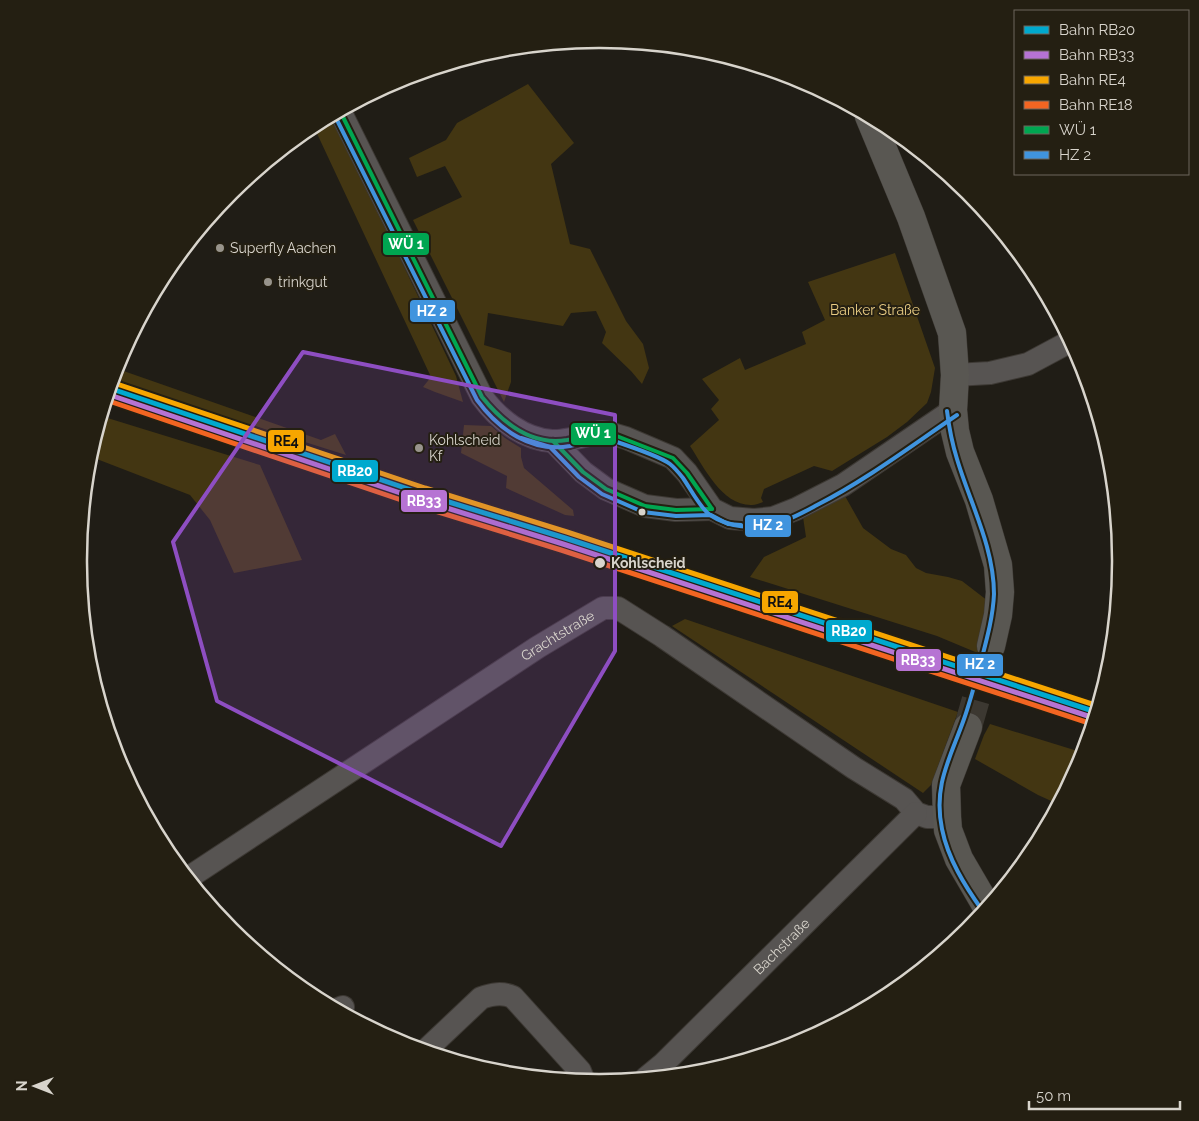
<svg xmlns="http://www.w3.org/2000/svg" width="1199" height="1121" viewBox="0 0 1199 1121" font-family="Raleway,sans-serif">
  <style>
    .green { fill: #433612 }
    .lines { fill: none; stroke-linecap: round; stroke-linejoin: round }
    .secondary-tunnel { stroke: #3c3831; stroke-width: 28; stroke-dasharray: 28 14; stroke-linecap: butt }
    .street-casing { stroke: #3d3934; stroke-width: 24 }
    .secondary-casing { stroke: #3d3934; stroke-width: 29 }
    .street { stroke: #575452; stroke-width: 22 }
    .secondary { stroke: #595752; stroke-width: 28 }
    .bus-1-casing { stroke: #241f12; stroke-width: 8 }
    .bus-2-casing { stroke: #241f12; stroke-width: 8 }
    .bus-1 { stroke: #00a651; stroke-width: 4 }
    .bus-2 { stroke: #4094de; stroke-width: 4 }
    .rail-1-casing { stroke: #241f12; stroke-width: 9 }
    .rail-2-casing { stroke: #241f12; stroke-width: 9 }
    .rail-3-casing { stroke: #241f12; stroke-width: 9 }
    .rail-4-casing { stroke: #241f12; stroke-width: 9 }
    .rail-1 { stroke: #00a9ce; stroke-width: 5 }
    .rail-2 { stroke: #b673d3; stroke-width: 5 }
    .rail-3 { stroke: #f7a600; stroke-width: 5 }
    .rail-4 { stroke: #f26522; stroke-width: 5 }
    .marked { fill: #8e4ec2; fill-opacity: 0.2; stroke: #8e4ec2; stroke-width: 4; stroke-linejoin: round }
    .poi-dot { fill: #98948c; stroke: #241f12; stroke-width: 2 }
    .bus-dot { fill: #d8d4cc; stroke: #241f12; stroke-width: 2 }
    .labels { text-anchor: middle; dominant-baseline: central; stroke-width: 4; stroke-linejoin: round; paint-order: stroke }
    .poi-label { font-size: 14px; fill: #d8d4cc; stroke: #241f12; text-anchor: start }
    .park-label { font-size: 14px; fill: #e9cc83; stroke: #241f12 }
    .stop-label { font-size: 14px; font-weight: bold; fill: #d8d4cc; stroke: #241f12; text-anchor: start }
    .street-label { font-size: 14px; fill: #d8d4cc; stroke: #241f12 }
    .rim { fill: none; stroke: #d8d4cc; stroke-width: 2.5 }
    .line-badge { stroke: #241f12; stroke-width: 2 }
    .badge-label { font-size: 14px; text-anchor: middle; font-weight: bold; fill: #fff }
    .pale-badge-label { font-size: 14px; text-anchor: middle; font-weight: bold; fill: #111 }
  </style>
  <rect width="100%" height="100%" fill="#201d16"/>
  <g class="green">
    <path d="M 528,84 L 574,143 L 551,164 L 570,244 L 590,249 L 626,321 L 643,344 L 649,368 L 642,384 L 631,371 L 602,343 L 606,332 L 596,311 L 571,313 L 563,326 L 488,313 L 484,345 L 511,353 L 511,382 L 504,402 L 413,220 L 462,197 L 445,166 L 417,177 L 409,158 L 446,140 L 457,123 Z"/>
    <path d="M 326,118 L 339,130 L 456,376 L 463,402 L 435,392 L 423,387 L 431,377 L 313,125 Z"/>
    <path d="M 895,253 L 935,368 L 931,392 L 927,403 L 907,422 L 887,437 L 832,471 L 814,466 L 764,489 L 761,498 L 763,502 C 760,503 755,505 752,505 C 722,506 704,467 690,446 L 719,420 L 711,409 L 719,400 L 702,379 L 740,358 L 745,370 L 806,344 L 802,332 L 825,320 L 808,282 Z"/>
    <path d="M 115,368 L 321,440 L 335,434 L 346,455 L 111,381 Z"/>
    <path d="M 101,416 L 260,465 L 302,560 L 234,573 L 210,520 L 190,495 L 89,456 Z"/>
    <path d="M 464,425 L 491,426 L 505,438 L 521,448 L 521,457 L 524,468 L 573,510 L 574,516 L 565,515 L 506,488 L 507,476 L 461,453 Z"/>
    <path d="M 845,496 L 863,528 L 891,549 L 906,555 L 916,568 L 926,573 L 948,577 L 962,581 L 988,601 L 980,654 L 937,636 L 750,577 L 764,557 L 806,537 L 803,517 Z"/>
    <path d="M 685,619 L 958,712 L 931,785 L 923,793 L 672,626 Z"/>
    <path d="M 990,724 L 1084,753 L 1081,760 L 1058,804 L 1038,795 L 975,759 L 984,735 Z"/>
  </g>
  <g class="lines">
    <path class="secondary-tunnel" d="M 968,727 L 991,646"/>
    <defs>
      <g id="street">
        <path d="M 340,111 L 482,397 C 498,419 523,439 552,441 C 564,442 588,435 601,432 L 609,433 L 626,438 L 673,458 L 687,473 L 712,509 L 730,518 L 754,520 L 773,518 L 796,509 L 843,485 L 953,410"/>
        <path d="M 955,375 L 990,373 L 1028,364 L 1071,341"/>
        <path d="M 553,441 L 583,472 L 606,489 L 645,506 L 676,510 L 712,509"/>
        <path id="s1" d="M 188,878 L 538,647 L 603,608 L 618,608 L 662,636 L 854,768 L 904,799 L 916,813 L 927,817 L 947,817"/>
        <path d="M 338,1009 L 343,1007"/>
        <path d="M 426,1050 L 481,998 C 492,994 502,992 513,997 L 580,1071 L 584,1081"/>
        <path id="s2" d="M 646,1078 L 663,1064 L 916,813"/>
      </g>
      <g id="secondary">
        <path d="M 869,116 L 911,217 L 952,333 L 955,375 L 953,410 L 955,431 L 960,452 L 979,500 L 998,565 L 1000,592 L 998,615 L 991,646"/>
        <path d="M 968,727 L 946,785 L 947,817 L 948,830 L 959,859 L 987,907"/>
      </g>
    </defs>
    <use href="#street" class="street-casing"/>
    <use href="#secondary" class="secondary-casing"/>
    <use href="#street" class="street"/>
    <use href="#secondary" class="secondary"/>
    <defs>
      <g id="bus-1">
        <path d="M 340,111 L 482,397 C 503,423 532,446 567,440 C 581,437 595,431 609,433 L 673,458 L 687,473 L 712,509"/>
        <path d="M 553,441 L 583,472 L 606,489 L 645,506 L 676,510 L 712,509"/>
      </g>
      <g id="bus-2">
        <path d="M 334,114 L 477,400 C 499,430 532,453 570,446 C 583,443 598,436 611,440 C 623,444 661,457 670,464 C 675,468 679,473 683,478 C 690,488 700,508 710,515 C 728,527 754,530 775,524 C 790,520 804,512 817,505 C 866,480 911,446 957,415"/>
        <path d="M 947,411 C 949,427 952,443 957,459 C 970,503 994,547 994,594 C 993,618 986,642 980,665 C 975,683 970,702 964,719 C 950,759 933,785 942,829 C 948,859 965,886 982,910"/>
        <path d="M 521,438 L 550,447 L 579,477 L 602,494 L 643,512 L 676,516 L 711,515 L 728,524 L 741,525"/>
      </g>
    </defs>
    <use href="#bus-1" class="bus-1-casing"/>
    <use href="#bus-2" class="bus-2-casing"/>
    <use href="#bus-1" class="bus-1"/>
    <use href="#bus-2" class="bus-2"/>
    <defs>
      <path id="rail-1" d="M 109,388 L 423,494 L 565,538 L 1096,712"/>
      <path id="rail-2" d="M 107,394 L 421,500 L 563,544 L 1094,718"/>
      <path id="rail-3" d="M 111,382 L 425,488 L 567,532 L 1098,706"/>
      <path id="rail-4" d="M 106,400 L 419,506 L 561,550 L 1092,724"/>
    </defs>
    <use href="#rail-1" class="rail-1-casing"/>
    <use href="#rail-2" class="rail-2-casing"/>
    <use href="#rail-3" class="rail-3-casing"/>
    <use href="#rail-4" class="rail-4-casing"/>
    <use href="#rail-1" class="rail-1"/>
    <use href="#rail-2" class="rail-2"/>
    <use href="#rail-3" class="rail-3"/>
    <use href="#rail-4" class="rail-4"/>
  </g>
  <path class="marked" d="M 303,352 L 615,415 L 615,651 L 501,846 L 217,701 L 173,542 Z"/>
  <g class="poi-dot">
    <circle cx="220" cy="248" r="5"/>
    <circle cx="268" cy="282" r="5"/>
    <circle cx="419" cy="448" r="5"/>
  </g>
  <g class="bus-dot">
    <circle cx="642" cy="512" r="4.5"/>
    <circle cx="600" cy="563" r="6"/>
  </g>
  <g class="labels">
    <g class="poi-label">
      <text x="230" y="248">Superfly Aachen</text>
      <text x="278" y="282">trinkgut</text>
      <text x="429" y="440">Kohlscheid<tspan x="429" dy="16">Kf</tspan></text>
    </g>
    <g class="park-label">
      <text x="875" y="310">Banker Straße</text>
    </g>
    <g class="stop-label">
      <text x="611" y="563">Kohlscheid</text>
    </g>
    <g class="street-label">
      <text stroke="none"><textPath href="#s1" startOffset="442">Grachtstraße</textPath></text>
      <text stroke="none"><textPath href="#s2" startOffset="189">Bachstraße</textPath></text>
    </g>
  </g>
  <path d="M0 0H1199V1121H0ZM599 48H600A512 512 0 0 1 1112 560V562A512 512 0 0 1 600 1074H599A512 512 0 0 1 87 562V560A512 512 0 0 1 599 48Z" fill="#241f12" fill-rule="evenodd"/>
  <path class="rim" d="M599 48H600A512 512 0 0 1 1112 560V562A512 512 0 0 1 600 1074H599A512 512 0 0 1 87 562V560A512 512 0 0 1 599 48Z"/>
  <g class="line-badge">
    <rect x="382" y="232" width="48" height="24" rx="5" fill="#00a651"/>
    <rect x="409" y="299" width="47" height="24" rx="5" fill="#4094de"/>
    <rect x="570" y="422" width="47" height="24" rx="5" fill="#00a651"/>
    <rect x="267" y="429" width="38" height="24" rx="5" fill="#f7a600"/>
    <rect x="331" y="459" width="48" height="24" rx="5" fill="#00a9ce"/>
    <rect x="400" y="489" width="48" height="24" rx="5" fill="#b673d3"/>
    <rect x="744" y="514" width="48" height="24" rx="5" fill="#4094de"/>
    <rect x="761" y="590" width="38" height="24" rx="5" fill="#f7a600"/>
    <rect x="825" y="619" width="48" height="24" rx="5" fill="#00a9ce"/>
    <rect x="895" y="648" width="47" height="24" rx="5" fill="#b673d3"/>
    <rect x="956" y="653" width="48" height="24" rx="5" fill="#4094de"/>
  </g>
  <g class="badge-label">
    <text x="406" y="249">WÜ 1</text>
    <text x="432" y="316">HZ 2</text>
    <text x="593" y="438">WÜ 1</text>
    <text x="355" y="476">RB20</text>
    <text x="424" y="506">RB33</text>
    <text x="768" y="530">HZ 2</text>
    <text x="849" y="636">RB20</text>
    <text x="918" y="665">RB33</text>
    <text x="980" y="669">HZ 2</text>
  </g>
  <g class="pale-badge-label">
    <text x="286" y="446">RE4</text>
    <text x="780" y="607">RE4</text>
  </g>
  <rect x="1014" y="10" width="175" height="165" fill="#241f12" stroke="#6c675c"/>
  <rect x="1024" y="26" width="25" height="8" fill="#00a9ce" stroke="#6c675c"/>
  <text x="1059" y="35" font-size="15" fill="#d8d4cc">Bahn RB20</text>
  <rect x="1024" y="51" width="25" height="8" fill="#b673d3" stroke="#6c675c"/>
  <text x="1059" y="60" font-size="15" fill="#d8d4cc">Bahn RB33</text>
  <rect x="1024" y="76" width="25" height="8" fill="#f7a600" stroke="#6c675c"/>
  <text x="1059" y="85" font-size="15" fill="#d8d4cc">Bahn RE4</text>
  <rect x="1024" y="101" width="25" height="8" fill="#f26522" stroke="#6c675c"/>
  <text x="1059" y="110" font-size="15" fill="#d8d4cc">Bahn RE18</text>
  <rect x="1024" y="126" width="25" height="8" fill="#00a651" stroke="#6c675c"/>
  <text x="1059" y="135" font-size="15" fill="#d8d4cc">WÜ 1</text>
  <rect x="1024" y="151" width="25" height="8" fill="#4094de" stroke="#6c675c"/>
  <text x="1059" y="160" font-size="15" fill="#d8d4cc">HZ 2</text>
  <g transform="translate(35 1086) rotate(270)" stroke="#241f12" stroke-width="4" paint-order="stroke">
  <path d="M0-4L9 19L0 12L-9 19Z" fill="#d8d4cc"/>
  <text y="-8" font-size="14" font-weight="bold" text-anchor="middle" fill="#d8d4cc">N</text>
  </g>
  <path d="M1029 1101v8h151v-8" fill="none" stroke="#d8d4cc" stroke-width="2.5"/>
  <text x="1036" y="1101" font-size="15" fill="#d8d4cc" stroke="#241f12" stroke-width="4" paint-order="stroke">50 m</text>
</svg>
